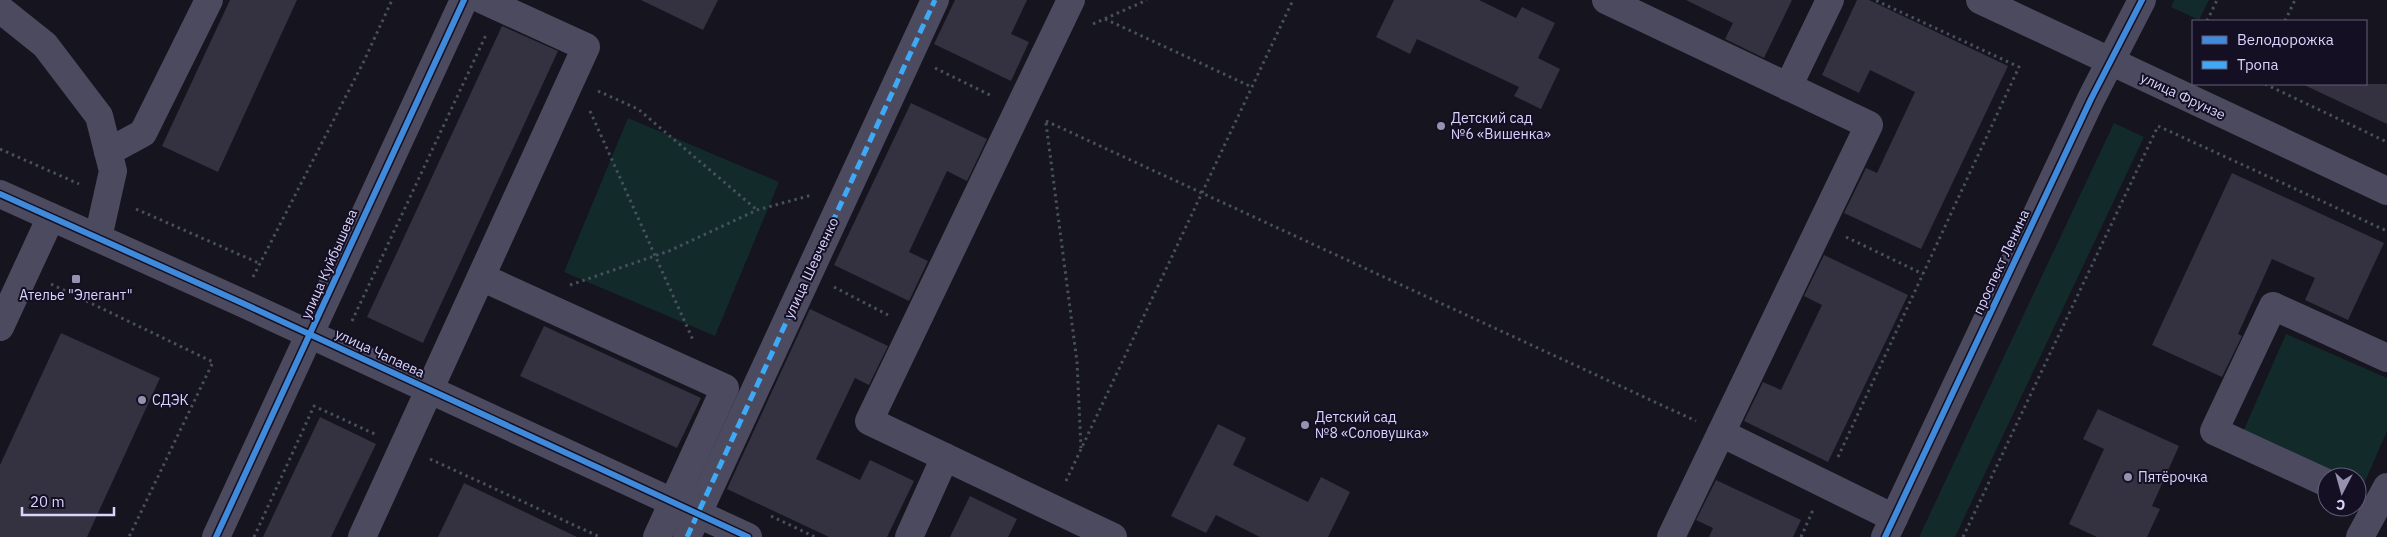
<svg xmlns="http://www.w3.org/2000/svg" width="2387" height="537" viewBox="0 0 2387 537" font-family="'IBM Plex Sans',sans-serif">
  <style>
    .green { fill: #132a2b }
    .building { fill: #343240 }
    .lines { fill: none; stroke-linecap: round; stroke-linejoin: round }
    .path { stroke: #46515e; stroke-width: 3; stroke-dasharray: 2.5 4; stroke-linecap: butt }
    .minor { stroke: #4c4a5f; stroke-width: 28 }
    .quiet { stroke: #3fa9f5; stroke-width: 5; stroke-dasharray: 10 5; stroke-linecap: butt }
    .cycleway-casing { stroke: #140f23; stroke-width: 9 }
    .cycleway { stroke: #408adc; stroke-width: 6 }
    .poi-dot { fill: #9591af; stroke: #140f23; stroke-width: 2 }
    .labels { text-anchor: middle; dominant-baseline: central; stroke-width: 4; stroke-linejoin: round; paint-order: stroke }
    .street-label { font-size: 14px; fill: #dad4fd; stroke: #140f23 }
    .poi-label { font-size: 14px; fill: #dad4fd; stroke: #140f23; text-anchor: start }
  </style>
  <rect width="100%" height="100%" fill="#16141e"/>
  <g class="green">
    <path d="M 2174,0 L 2209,0 L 2199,20 L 2171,7 Z"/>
    <path d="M 628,118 L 779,182 L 715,336 L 564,272 Z"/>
    <path d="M 2114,123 L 2144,137 L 1955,537 L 1919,537 Z"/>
    <path d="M 2286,334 L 2387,378 L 2387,431 L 2363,486 L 2357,483 L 2357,477 L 2343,477 L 2242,434 Z"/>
  </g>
  <g class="building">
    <path d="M 230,0 L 297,0 L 218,172 L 162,146 Z"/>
    <path d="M 641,0 L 718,0 L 703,30 Z"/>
    <path d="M 955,0 L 1027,0 L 1011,34 L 1029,42 L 1011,81 L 934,44 Z"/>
    <path d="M 1394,0 L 1479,0 L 1516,18 L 1522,7 L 1555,23 L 1538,58 L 1560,69 L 1541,109 L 1514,96 L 1519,87 L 1417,39 L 1410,54 L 1376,37 Z"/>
    <path d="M 1686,0 L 1792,0 L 1764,58 L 1725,39 L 1733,23 Z"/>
    <path d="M 1857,0 L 1869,0 L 2008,66 L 1921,249 L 1844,213 L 1866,168 L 1877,173 L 1915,92 L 1870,70 L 1859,93 L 1822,75 Z"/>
    <path d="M 502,26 L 558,51 L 423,343 L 367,317 Z"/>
    <path d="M 2302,84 L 2387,84 L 2387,124 Z"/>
    <path d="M 911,103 L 987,139 L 967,181 L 947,171 L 909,252 L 928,261 L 909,301 L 834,265 Z"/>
    <path d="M 2232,173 L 2384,243 L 2348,320 L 2305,300 L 2315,278 L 2272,259 L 2238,334 L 2242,336 L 2222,377 L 2152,345 Z"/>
    <path d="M 1824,255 L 1908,295 L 1828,462 L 1744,421 L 1763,382 L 1781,390 L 1822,305 L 1804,296 Z"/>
    <path d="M 810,309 L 888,346 L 869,385 L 855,378 L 816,459 L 860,480 L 870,460 L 914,481 L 887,537 L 829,537 L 727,489 Z"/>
    <path d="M 544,326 L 701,398 L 677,448 L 520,376 Z"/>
    <path d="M 61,333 L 160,378 L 87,537 L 0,537 L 0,465 Z"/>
    <path d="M 2098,409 L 2179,446 L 2152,506 L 2160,509 L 2147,537 L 2097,537 L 2069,524 L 2104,449 L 2083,439 Z"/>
    <path d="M 320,417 L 376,444 L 331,537 L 263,537 Z"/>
    <path d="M 1218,424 L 1246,438 L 1233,465 L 1308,502 L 1321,477 L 1350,492 L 1328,537 L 1260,537 L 1216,515 L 1206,533 L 1171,516 Z"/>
    <path d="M 1716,480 L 1801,520 L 1793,537 L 1709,537 L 1713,528 L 1696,520 Z"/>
    <path d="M 464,483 L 577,537 L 438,537 Z"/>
    <path d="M 970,496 L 1017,519 L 1008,537 L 950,537 Z"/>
  </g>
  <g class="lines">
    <g class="path">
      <path d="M 1105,19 L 1252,87"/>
      <path d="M 2207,21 L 2217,0"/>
      <path d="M 2285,21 L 2295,0"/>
      <path d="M 1093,24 L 1147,0"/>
      <path d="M 935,68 L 992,96"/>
      <path d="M 2265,84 L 2387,142"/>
      <path d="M 598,91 L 638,109 L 757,210"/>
      <path d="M 590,111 L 693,340"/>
      <path d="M 1046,121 L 1696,421"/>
      <path d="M 1046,123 L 1077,362 L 1081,448"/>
      <path d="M 0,149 L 79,184"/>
      <path d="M 136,209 L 261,264"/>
      <path d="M 1846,237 L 1923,274"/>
      <path d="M 253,277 L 364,61 L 392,0"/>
      <path d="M 51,284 L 213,362 L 129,537"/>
      <path d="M 570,285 L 669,251 L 757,210 L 812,195"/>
      <path d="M 834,287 L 888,315"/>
      <path d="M 352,321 L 486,35"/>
      <path d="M 1838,457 L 2019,67 L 1875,0"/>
      <path d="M 430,459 L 600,537"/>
      <path d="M 1066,481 L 1293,0"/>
      <path d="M 771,516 L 815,537"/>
      <path d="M 254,537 L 314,406 L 377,435"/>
      <path d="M 1801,537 L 1813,510"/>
      <path d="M 1963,537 L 2158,126 L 2387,231"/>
    </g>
    <g class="minor">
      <path d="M 1071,0 L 869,421 L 1113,537"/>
      <path d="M 1606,0 L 1869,125 L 1671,537"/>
      <path d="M 1980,0 L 2387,191"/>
      <path d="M 0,9 L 45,45 L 99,116 L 113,171 L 98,238"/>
      <path d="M 1788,87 L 1830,0"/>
      <path d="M 108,152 L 143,133 L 209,0"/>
      <path d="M 0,194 L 240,302 L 748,537"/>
      <path d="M 481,277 L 725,388 L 657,537"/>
      <path d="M 0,327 L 51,217"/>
      <path d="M 1721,433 L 1894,518"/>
      <path d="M 2327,483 L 2214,431 L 2273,306 L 2387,358"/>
      <path d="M 216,537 L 464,0"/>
      <path d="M 362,537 L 586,47 L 483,0"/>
      <path d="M 687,537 L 935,0"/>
      <path d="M 909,537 L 945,457"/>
      <path d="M 1885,537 L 2091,99 L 2142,0"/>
      <path d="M 2360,537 L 2387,487"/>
    </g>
    <path class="quiet" d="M 687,537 L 935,0"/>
    <defs>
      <g id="cycleway">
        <path d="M 0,194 L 240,302 L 748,537"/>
        <path d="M 216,537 L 464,0"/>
        <path d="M 1885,537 L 2091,99 L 2142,0"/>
      </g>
    </defs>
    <use href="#cycleway" class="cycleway-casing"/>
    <use href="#cycleway" class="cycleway"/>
  </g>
  <g class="poi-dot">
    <circle cx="1441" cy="126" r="5"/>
    <rect x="71" y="274" width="10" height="10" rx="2.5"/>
    <circle cx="142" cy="400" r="5"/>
    <circle cx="1305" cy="425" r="5"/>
    <circle cx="2128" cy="477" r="5"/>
  </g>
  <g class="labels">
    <g class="street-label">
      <text transform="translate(2183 96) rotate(25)">улица Фрунзе</text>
      <text transform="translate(2001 262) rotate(-65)">проспект Ленина</text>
      <text transform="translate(329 264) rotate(-66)">улица Куйбышева</text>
      <text transform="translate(811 268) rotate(-65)">улица Шевченко</text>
      <text transform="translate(380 353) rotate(25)">улица Чапаева</text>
    </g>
    <g class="poi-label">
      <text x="1451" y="118">Детский сад<tspan x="1451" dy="16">№6 «Вишенка»</tspan></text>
      <text x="76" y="295" text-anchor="middle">Ателье "Элегант"</text>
      <text x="152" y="400">СДЭК</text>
      <text x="1315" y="417">Детский сад<tspan x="1315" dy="16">№8 «Соловушка»</tspan></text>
      <text x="2138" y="477">Пятёрочка</text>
    </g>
  </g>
  <rect x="2192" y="20" width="175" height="65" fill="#140f23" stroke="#635e7a"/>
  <rect x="2202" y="36" width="25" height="8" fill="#408adc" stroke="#635e7a"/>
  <text x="2237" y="45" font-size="15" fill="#dad4fd">Велодорожка</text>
  <rect x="2202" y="61" width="25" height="8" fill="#3fa9f5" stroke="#635e7a"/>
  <text x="2237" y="70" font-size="15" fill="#dad4fd">Тропа</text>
  <g transform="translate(2342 492) rotate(186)"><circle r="24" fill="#140f23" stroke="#635e7a"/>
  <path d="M0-4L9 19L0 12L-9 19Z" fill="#9591af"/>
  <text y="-8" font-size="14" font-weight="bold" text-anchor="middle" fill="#dad4fd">С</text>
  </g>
  <path d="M22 507v8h92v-8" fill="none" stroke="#dad4fd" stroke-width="2.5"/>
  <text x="30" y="507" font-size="15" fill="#dad4fd" stroke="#140f23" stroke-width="4" paint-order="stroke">20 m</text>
</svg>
